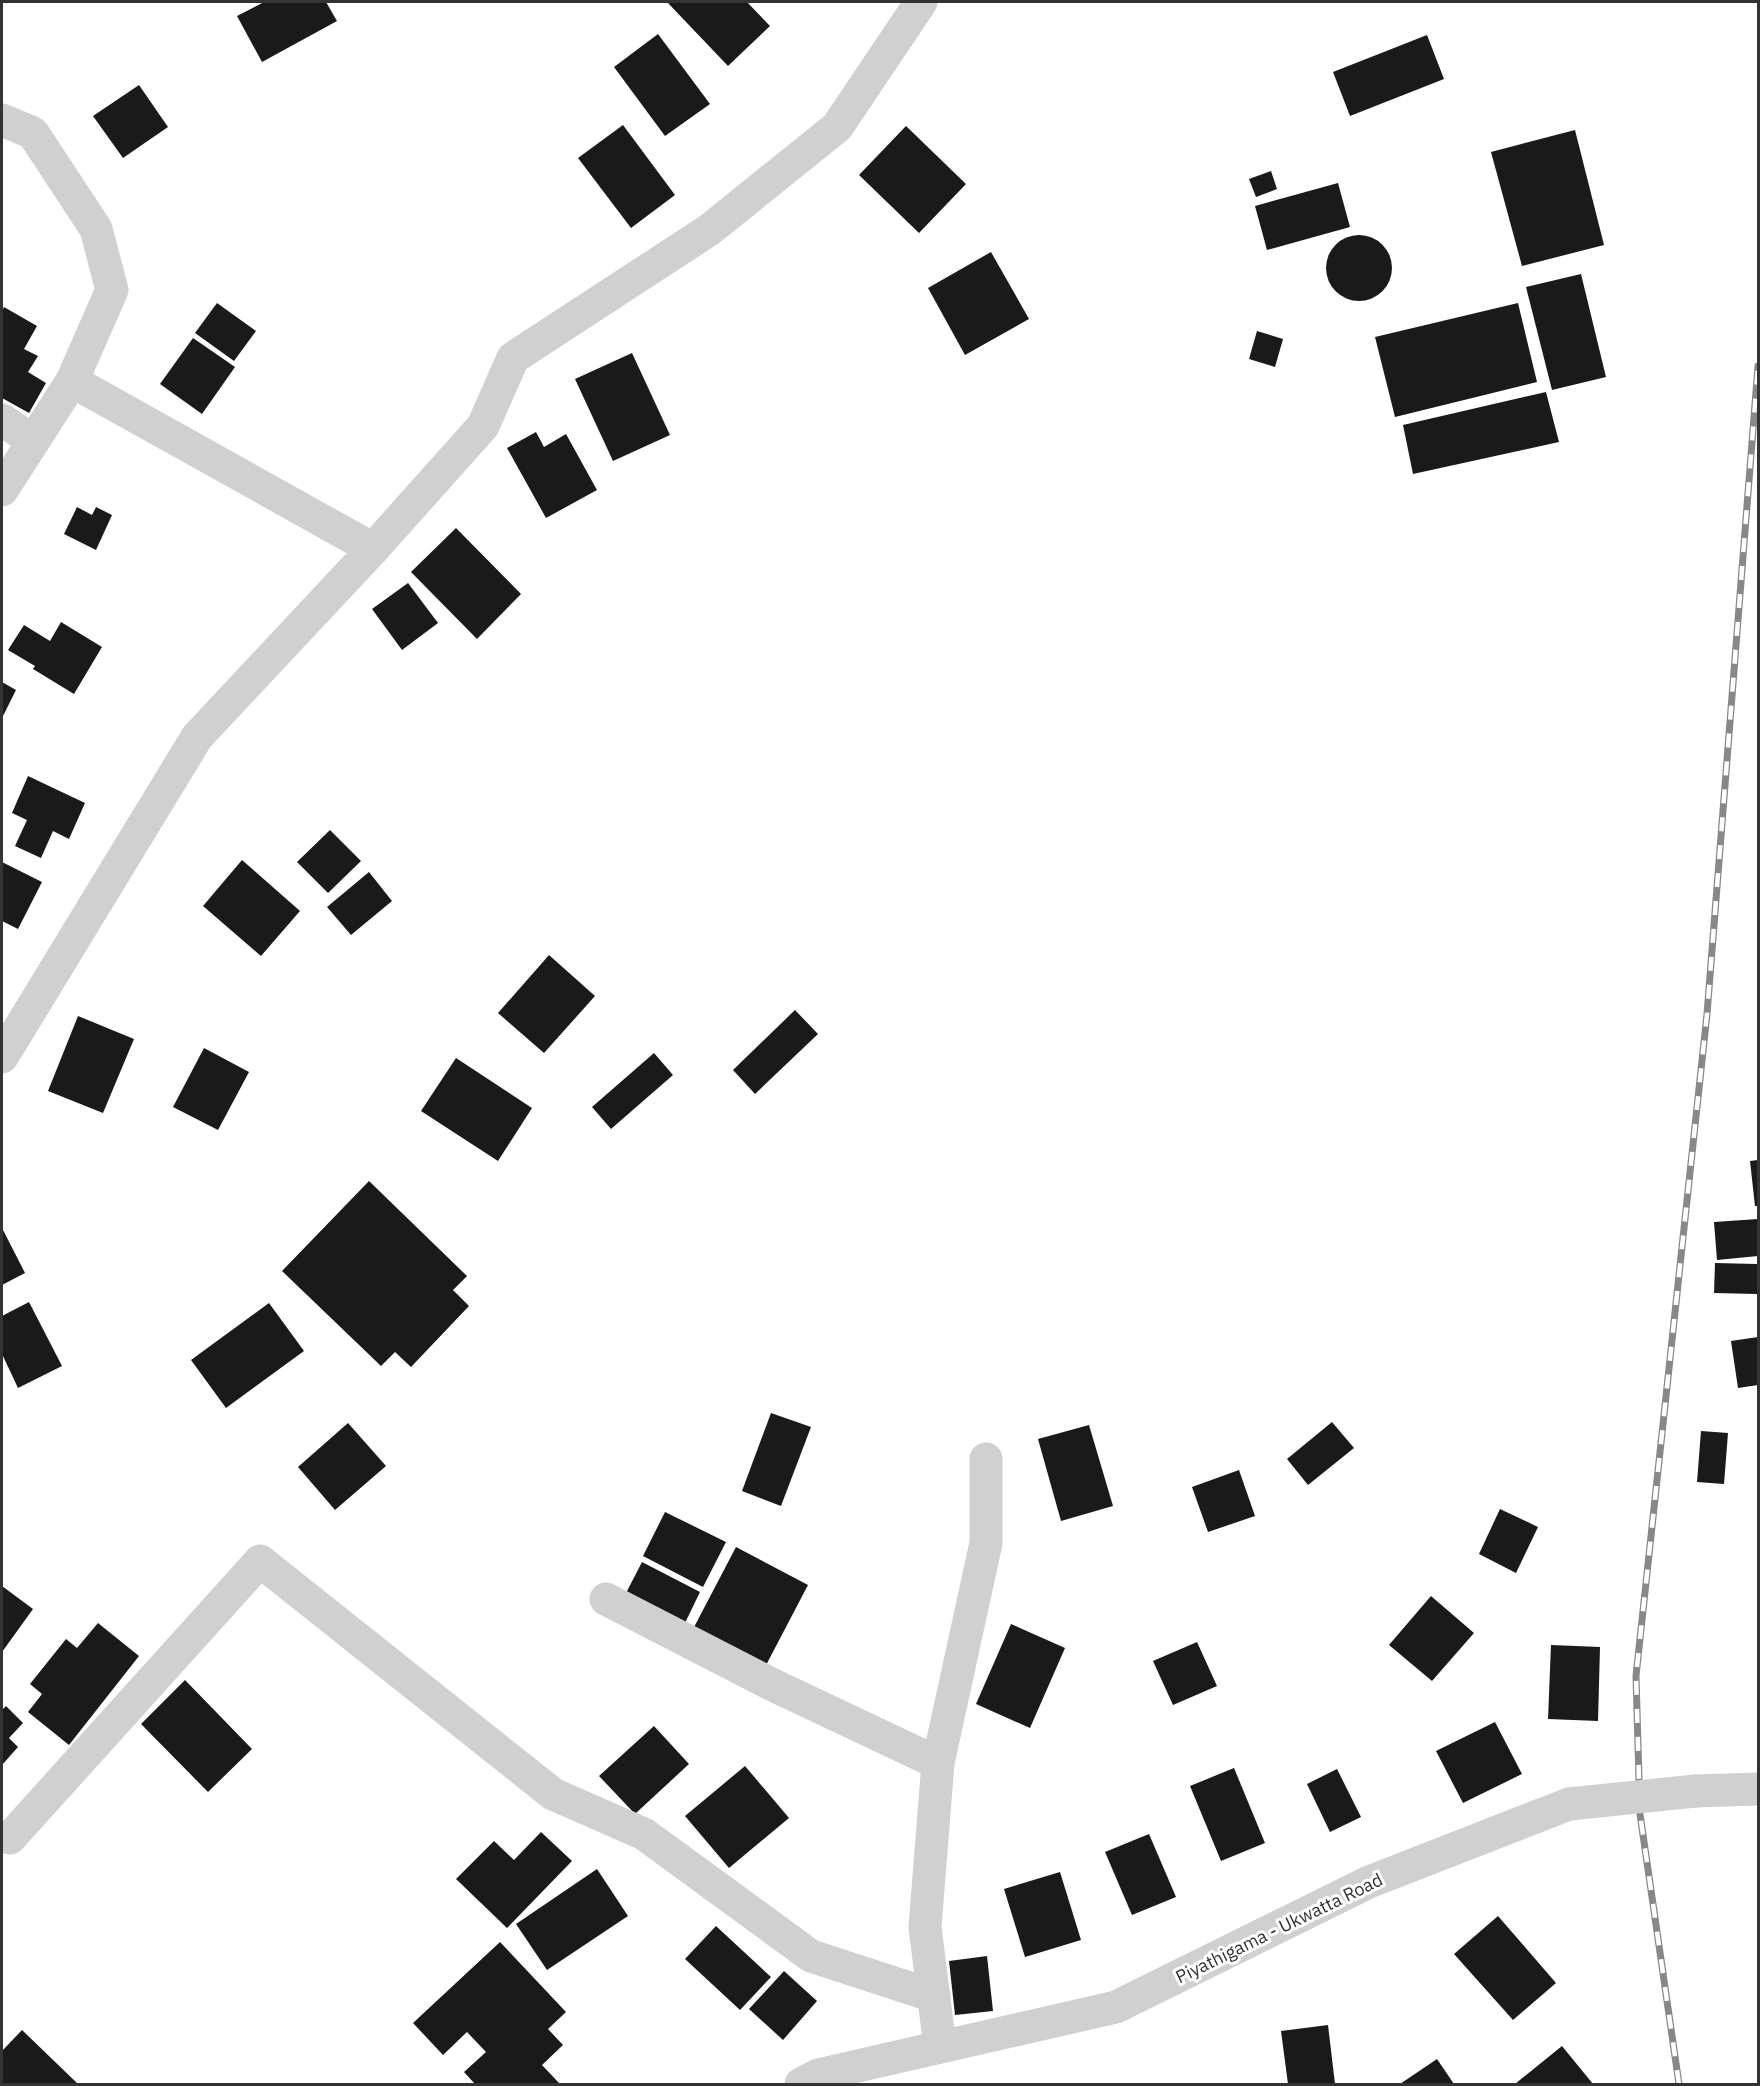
<svg xmlns="http://www.w3.org/2000/svg" width="1760" height="2086" viewBox="0 0 1760 2086" font-family="'IBM Plex Sans',sans-serif">
  <style>
    .building { fill: #1a1a1a }
    .lines { fill: none; stroke-linecap: round; stroke-linejoin: round }
    .minor { stroke: #d0d0d0; stroke-width: 33 }
    .rail-casing { stroke: #888; stroke-width: 7 }
    .rail { stroke: #fff; stroke-width: 4.5; stroke-dasharray: 14; stroke-linecap: butt }
    .minor-bridge { stroke: #d0d0d0; stroke-width: 33 }
    .labels { text-anchor: middle; dominant-baseline: central; stroke-width: 6; stroke-linejoin: round; paint-order: stroke }
    .street-label { font-size: 18px; fill: #333; stroke: #fff }
  </style>
  <rect width="100%" height="100%" fill="#fff"/>
  <g class="building">
    <path d="M 264,2 L 326,2 L 337,21 L 262,62 L 237,16 Z"/>
    <path d="M 667,2 L 747,2 L 770,26 L 728,66 Z"/>
    <path d="M 658,34 L 710,104 L 665,136 L 614,67 Z"/>
    <path d="M 1427,35 L 1444,79 L 1350,116 L 1333,72 Z"/>
    <path d="M 139,85 L 168,127 L 123,158 L 93,116 Z"/>
    <path d="M 623,125 L 675,195 L 631,228 L 578,158 Z"/>
    <path d="M 906,126 L 966,184 L 919,233 L 859,175 Z"/>
    <path d="M 1575,130 L 1604,245 L 1522,266 L 1491,152 Z"/>
    <path d="M 1271,171 L 1277,189 L 1256,197 L 1249,179 Z"/>
    <path d="M 1338,183 L 1350,227 L 1267,250 L 1255,206 Z"/>
    <circle cx="1359" cy="268" r="33"/>
    <path d="M 991,252 L 1029,319 L 965,355 L 928,288 Z"/>
    <path d="M 1581,274 L 1606,377 L 1552,390 L 1526,287 Z"/>
    <path d="M 217,303 L 256,331 L 234,361 L 195,333 Z"/>
    <path d="M 1518,303 L 1537,382 L 1395,417 L 1375,337 Z"/>
    <path d="M 4,307 L 37,326 L 24,349 L 38,356 L 28,372 L 46,383 L 29,413 L 2,398 L 2,311 Z"/>
    <path d="M 1257,331 L 1283,339 L 1275,367 L 1249,359 Z"/>
    <path d="M 193,338 L 235,367 L 202,414 L 160,384 Z"/>
    <path d="M 632,353 L 670,435 L 613,461 L 575,379 Z"/>
    <path d="M 1546,392 L 1559,442 L 1413,474 L 1403,425 Z"/>
    <path d="M 536,432 L 544,447 L 566,434 L 597,490 L 546,518 L 507,448 Z"/>
    <path d="M 77,507 L 92,515 L 96,507 L 112,515 L 96,550 L 64,534 Z"/>
    <path d="M 456,528 L 521,594 L 477,639 L 411,572 Z"/>
    <path d="M 408,583 L 438,623 L 402,650 L 372,609 Z"/>
    <path d="M 61,622 L 102,647 L 74,694 L 33,669 L 35,666 L 8,650 L 24,625 L 50,641 Z"/>
    <path d="M 2,682 L 16,690 L 2,718 Z"/>
    <path d="M 28,776 L 85,803 L 69,839 L 53,831 L 41,858 L 15,846 L 27,820 L 12,813 Z"/>
    <path d="M 330,830 L 361,861 L 328,893 L 297,862 Z"/>
    <path d="M 242,860 L 300,911 L 261,956 L 203,906 Z"/>
    <path d="M 2,862 L 42,882 L 18,929 L 2,921 Z"/>
    <path d="M 369,872 L 392,901 L 351,935 L 327,907 Z"/>
    <path d="M 549,955 L 595,996 L 544,1053 L 498,1013 Z"/>
    <path d="M 795,1010 L 818,1034 L 755,1094 L 733,1070 Z"/>
    <path d="M 78,1016 L 134,1039 L 103,1113 L 48,1091 Z"/>
    <path d="M 204,1048 L 249,1072 L 218,1130 L 173,1107 Z"/>
    <path d="M 654,1053 L 673,1075 L 611,1129 L 592,1107 Z"/>
    <path d="M 456,1058 L 532,1108 L 498,1161 L 421,1111 Z"/>
    <path d="M 1758,1160 L 1758,1206 L 1755,1206 L 1750,1161 Z"/>
    <path d="M 369,1181 L 467,1276 L 453,1290 L 469,1306 L 411,1367 L 395,1352 L 381,1366 L 282,1271 Z"/>
    <path d="M 1758,1219 L 1758,1256 L 1717,1260 L 1714,1222 Z"/>
    <path d="M 2,1228 L 25,1273 L 2,1285 Z"/>
    <path d="M 1715,1263 L 1757,1264 L 1757,1294 L 1714,1293 Z"/>
    <path d="M 29,1302 L 62,1366 L 18,1388 L 2,1354 L 2,1316 Z"/>
    <path d="M 269,1303 L 304,1351 L 226,1408 L 191,1360 Z"/>
    <path d="M 1758,1337 L 1758,1385 L 1738,1388 L 1731,1341 Z"/>
    <path d="M 771,1413 L 811,1427 L 781,1506 L 742,1491 Z"/>
    <path d="M 1332,1422 L 1354,1448 L 1308,1485 L 1287,1459 Z"/>
    <path d="M 348,1423 L 386,1466 L 335,1510 L 298,1467 Z"/>
    <path d="M 1089,1425 L 1113,1506 L 1061,1521 L 1038,1439 Z"/>
    <path d="M 1701,1431 L 1728,1433 L 1724,1484 L 1697,1482 Z"/>
    <path d="M 1239,1470 L 1255,1516 L 1208,1532 L 1192,1487 Z"/>
    <path d="M 1500,1509 L 1538,1527 L 1516,1573 L 1479,1554 Z"/>
    <path d="M 665,1512 L 726,1542 L 703,1587 L 643,1556 Z"/>
    <path d="M 736,1547 L 808,1585 L 764,1669 L 692,1631 Z"/>
    <path d="M 642,1562 L 700,1592 L 684,1625 L 625,1595 Z"/>
    <path d="M 2,1586 L 33,1609 L 2,1652 Z"/>
    <path d="M 1431,1596 L 1474,1633 L 1432,1681 L 1389,1645 Z"/>
    <path d="M 98,1623 L 139,1656 L 69,1745 L 28,1712 L 42,1694 L 30,1684 L 66,1639 L 77,1648 Z"/>
    <path d="M 1011,1624 L 1065,1648 L 1030,1728 L 976,1704 Z"/>
    <path d="M 1197,1642 L 1217,1686 L 1173,1705 L 1153,1661 Z"/>
    <path d="M 1551,1645 L 1600,1647 L 1598,1721 L 1548,1719 Z"/>
    <path d="M 185,1680 L 252,1749 L 208,1792 L 141,1724 Z"/>
    <path d="M 6,1706 L 23,1723 L 9,1738 L 18,1747 L 2,1765 L 2,1710 Z"/>
    <path d="M 1495,1722 L 1522,1774 L 1463,1803 L 1436,1751 Z"/>
    <path d="M 654,1726 L 689,1764 L 635,1814 L 599,1776 Z"/>
    <path d="M 745,1766 L 789,1818 L 729,1868 L 685,1816 Z"/>
    <path d="M 1234,1768 L 1265,1843 L 1221,1861 L 1190,1786 Z"/>
    <path d="M 1337,1769 L 1361,1817 L 1330,1832 L 1307,1784 Z"/>
    <path d="M 541,1832 L 572,1861 L 507,1928 L 456,1879 L 494,1841 L 514,1860 Z"/>
    <path d="M 1149,1834 L 1176,1897 L 1132,1915 L 1105,1852 Z"/>
    <path d="M 597,1869 L 628,1916 L 547,1970 L 516,1924 Z"/>
    <path d="M 1060,1872 L 1081,1940 L 1025,1957 L 1004,1889 Z"/>
    <path d="M 1498,1916 L 1556,1983 L 1513,2020 L 1454,1954 Z"/>
    <path d="M 716,1926 L 771,1977 L 740,2010 L 685,1959 Z"/>
    <path d="M 500,1942 L 566,2012 L 548,2029 L 563,2045 L 542,2065 L 559,2083 L 557,2084 L 475,2084 L 464,2072 L 486,2052 L 467,2032 L 443,2055 L 413,2023 Z"/>
    <path d="M 987,1956 L 993,2011 L 955,2015 L 949,1961 Z"/>
    <path d="M 784,1971 L 817,2001 L 783,2040 L 749,2009 Z"/>
    <path d="M 1328,2025 L 1335,2084 L 1288,2084 L 1281,2031 Z"/>
    <path d="M 22,2030 L 78,2084 L 2,2084 L 2,2051 Z"/>
    <path d="M 1562,2046 L 1593,2084 L 1515,2084 Z"/>
    <path d="M 1437,2059 L 1454,2084 L 1400,2084 Z"/>
  </g>
  <g class="lines">
    <g class="minor">
      <path d="M 2,120 L 33,133 L 96,229 L 112,290 L 72,381 L 2,490"/>
      <path d="M 72,381 L 373,549"/>
      <path d="M 2,420 L 33,441"/>
      <path d="M 2,1057 L 197,737 L 373,549 L 483,426 L 513,358 L 709,230 L 837,127 L 921,2"/>
      <path d="M 606,1599 L 773,1685 L 938,1763"/>
      <path d="M 1695,1791 L 1758,1789"/>
      <path d="M 10,1838 L 260,1561 L 553,1794 L 644,1834 L 811,1956 L 934,1996"/>
      <path d="M 940,2047 L 925,1927 L 938,1763 L 986,1543 L 986,1459"/>
      <path d="M 801,2084 L 818,2075 L 1116,2007 L 1369,1882 L 1569,1804"/>
    </g>
    <defs>
      <path id="rail" d="M 1679,2084 L 1640,1814 L 1636,1676 L 1707,1014 L 1758,366"/>
    </defs>
    <use href="#rail" class="rail-casing"/>
    <use href="#rail" class="rail"/>
    <path class="minor-bridge" d="M 1569,1804 L 1695,1791"/>
  </g>
  <g class="labels">
    <g class="street-label">
      <text transform="translate(1279 1928) rotate(-26)">Piyathigama - Ukwatta Road</text>
    </g>
  </g>
  <rect width="1760" height="2086" fill="none" stroke="#333333" stroke-width="6"/>
</svg>
